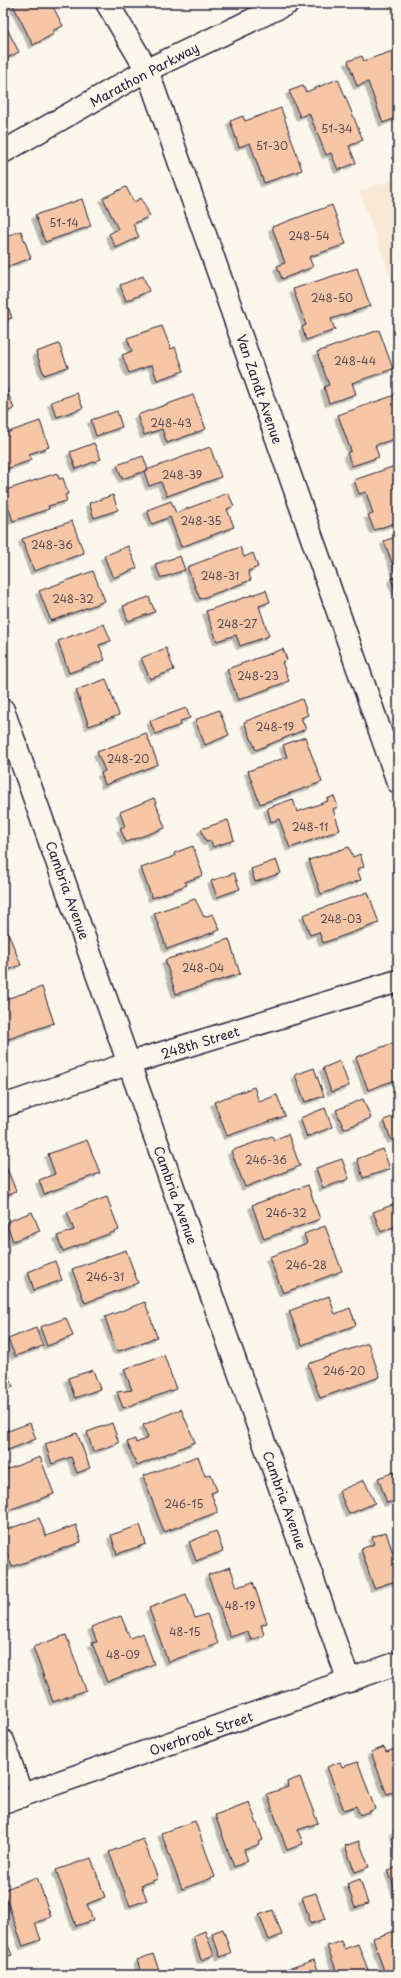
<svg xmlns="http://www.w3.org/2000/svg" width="401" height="1978" viewBox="0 0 401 1978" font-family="'Playpen Sans',sans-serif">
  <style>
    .built { fill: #fae8d7 }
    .building { fill: #f6c6a6; stroke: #22223b; filter: url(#shadow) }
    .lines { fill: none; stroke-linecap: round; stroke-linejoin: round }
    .street-casing { stroke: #22223b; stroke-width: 25 }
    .secondary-casing { stroke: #22223b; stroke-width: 25 }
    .street { stroke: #fbf7ec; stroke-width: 22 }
    .secondary { stroke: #fbf7ec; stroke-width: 22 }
    .labels { text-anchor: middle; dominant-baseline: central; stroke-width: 3; stroke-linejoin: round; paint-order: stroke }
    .number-label { font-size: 11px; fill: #574b56 }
    .street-label { font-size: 13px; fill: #22223b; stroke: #fbf7ec }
  </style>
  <defs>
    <filter id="shadow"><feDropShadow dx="-3.5" dy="3.5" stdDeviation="0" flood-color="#0004"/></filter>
  </defs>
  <rect width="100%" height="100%" fill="#fbf7ec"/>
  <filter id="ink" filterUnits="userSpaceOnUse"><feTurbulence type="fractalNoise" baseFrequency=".025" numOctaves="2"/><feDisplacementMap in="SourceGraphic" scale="8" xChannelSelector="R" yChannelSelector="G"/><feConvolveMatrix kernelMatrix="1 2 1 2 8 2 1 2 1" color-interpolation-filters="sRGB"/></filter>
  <g filter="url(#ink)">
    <g class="built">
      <path d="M 387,3 L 398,3 L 398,33 Z"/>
      <path d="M 398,178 L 398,298 L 359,191 Z"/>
    </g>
    <g class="building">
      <path d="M 12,3 L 51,3 L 63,26 L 52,31 L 54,34 L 33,45 Z"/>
      <path d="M 3,21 L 19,52 L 3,60 Z"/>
      <path d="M 398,49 L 398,117 L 383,123 L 368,82 L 357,86 L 348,61 L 362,56 L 364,61 Z"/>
      <path d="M 338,79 L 363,140 L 349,146 L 356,163 L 338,170 L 331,153 L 326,155 L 309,113 L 300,117 L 289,91 L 303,86 L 306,92 Z"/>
      <path d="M 281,108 L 302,170 L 264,183 L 250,143 L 239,147 L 230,121 L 243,116 L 245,121 Z"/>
      <path d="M 126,187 L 134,202 L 141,198 L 150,216 L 133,224 L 139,237 L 116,248 L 109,234 L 118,229 L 103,198 Z"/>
      <path d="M 82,199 L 91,226 L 45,242 L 35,215 Z"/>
      <path d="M 332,205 L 346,244 L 309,257 L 313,267 L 282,279 L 277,266 L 285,263 L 272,227 Z"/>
      <path d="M 21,231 L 31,258 L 3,268 L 3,237 Z"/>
      <path d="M 357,268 L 370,306 L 331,319 L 335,330 L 306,340 L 302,327 L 306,325 L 293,289 Z"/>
      <path d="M 143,276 L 149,291 L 126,301 L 120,285 Z"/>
      <path d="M 7,304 L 12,318 L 3,321 L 3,305 Z"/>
      <path d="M 162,326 L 171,349 L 175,347 L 184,371 L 157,380 L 152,365 L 129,373 L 122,355 L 132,351 L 127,338 Z"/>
      <path d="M 379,330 L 393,369 L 352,383 L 356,394 L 329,403 L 324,387 L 329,385 L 317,352 Z"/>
      <path d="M 59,344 L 68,367 L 44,375 L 36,352 Z"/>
      <path d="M 3,379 L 14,409 L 3,413 Z"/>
      <path d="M 77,393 L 83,408 L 57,417 L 51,402 Z"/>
      <path d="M 398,394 L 398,438 L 375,445 L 379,457 L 352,466 L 347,453 L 351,451 L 338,415 Z"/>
      <path d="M 193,395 L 206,429 L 167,443 L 162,429 L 144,435 L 137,415 Z"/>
      <path d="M 117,411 L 122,427 L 96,436 L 91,420 Z"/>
      <path d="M 40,421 L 49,447 L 29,454 L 32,460 L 3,470 L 3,434 Z"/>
      <path d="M 94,443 L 101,459 L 76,469 L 70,452 Z"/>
      <path d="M 210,447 L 221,477 L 167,496 L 161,482 L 149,486 L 144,471 Z"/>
      <path d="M 143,456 L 148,470 L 122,479 L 117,465 Z"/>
      <path d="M 398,465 L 398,522 L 374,530 L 368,515 L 373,514 L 366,492 L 359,494 L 354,480 Z"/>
      <path d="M 57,473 L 59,479 L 63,478 L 68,494 L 65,495 L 67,501 L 48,506 L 49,509 L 13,521 L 3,491 Z"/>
      <path d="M 228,493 L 234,506 L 227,509 L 234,527 L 181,547 L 170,517 L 152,524 L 147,510 L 171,501 L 176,513 Z"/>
      <path d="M 113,495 L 118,510 L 94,518 L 89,503 Z"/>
      <path d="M 72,521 L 84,553 L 34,571 L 22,539 Z"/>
      <path d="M 398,536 L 398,592 L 396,592 L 391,579 L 397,576 L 384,541 Z"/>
      <path d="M 128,546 L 137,568 L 113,578 L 104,556 Z"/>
      <path d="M 240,547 L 244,557 L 253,553 L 258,567 L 248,571 L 251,580 L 200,599 L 187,567 Z"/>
      <path d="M 180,556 L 185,570 L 161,578 L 155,564 Z"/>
      <path d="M 93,571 L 105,601 L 51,621 L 39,591 Z"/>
      <path d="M 266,590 L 270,602 L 259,606 L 269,636 L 240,646 L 236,635 L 217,641 L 206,611 Z"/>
      <path d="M 149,597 L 155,612 L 128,621 L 123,606 Z"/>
      <path d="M 104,624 L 111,641 L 99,645 L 105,660 L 69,673 L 58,641 Z"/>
      <path d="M 166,648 L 174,670 L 150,679 L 141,658 Z"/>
      <path d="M 283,649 L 287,660 L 282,662 L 289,681 L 238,700 L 227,669 Z"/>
      <path d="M 106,679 L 119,715 L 89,726 L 76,690 Z"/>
      <path d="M 302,699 L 308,715 L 301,718 L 306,729 L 256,750 L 244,722 Z"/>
      <path d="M 186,708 L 190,718 L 180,721 L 181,725 L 155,734 L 150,721 Z"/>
      <path d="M 219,710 L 229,735 L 205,745 L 195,720 Z"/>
      <path d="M 146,733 L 158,764 L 105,785 L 101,773 L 105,771 L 97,752 Z"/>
      <path d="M 305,737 L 322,782 L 260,804 L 248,771 L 287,757 L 283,745 Z"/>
      <path d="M 334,796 L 338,807 L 333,809 L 340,830 L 290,848 L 279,819 L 271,822 L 267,808 L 293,799 L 297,812 L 328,801 L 327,799 Z"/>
      <path d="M 154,798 L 165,828 L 126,842 L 120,828 L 125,827 L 120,812 Z"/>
      <path d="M 228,820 L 234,840 L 213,847 L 211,841 L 206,842 L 201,829 Z"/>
      <path d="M 193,846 L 203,875 L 185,882 L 187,885 L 152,898 L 141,868 L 175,856 L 174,853 Z"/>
      <path d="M 349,847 L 353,857 L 360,854 L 364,867 L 357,869 L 361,880 L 321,894 L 309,860 Z"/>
      <path d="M 276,860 L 281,873 L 255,882 L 251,869 Z"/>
      <path d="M 234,873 L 240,889 L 217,897 L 211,881 Z"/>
      <path d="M 368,892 L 379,923 L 323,943 L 319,932 L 310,935 L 303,915 Z"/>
      <path d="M 195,899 L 204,917 L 213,914 L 220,930 L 167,949 L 154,913 Z"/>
      <path d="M 6,928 L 21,965 L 3,972 L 3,930 Z"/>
      <path d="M 229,939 L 240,974 L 176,994 L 165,960 Z"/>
      <path d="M 42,987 L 54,1023 L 3,1041 L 3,1000 Z"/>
      <path d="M 398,1041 L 398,1079 L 368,1090 L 356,1057 Z"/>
      <path d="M 340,1061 L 349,1086 L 331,1092 L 323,1068 Z"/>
      <path d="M 314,1068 L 324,1096 L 305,1102 L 295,1075 Z"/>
      <path d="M 254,1087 L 259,1102 L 277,1095 L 285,1116 L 227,1136 L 214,1102 Z"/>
      <path d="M 363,1099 L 371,1118 L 344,1129 L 336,1110 Z"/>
      <path d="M 325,1108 L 332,1127 L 307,1137 L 300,1118 Z"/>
      <path d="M 398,1115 L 398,1137 L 391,1140 L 384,1120 Z"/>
      <path d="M 288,1134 L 300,1166 L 245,1187 L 231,1151 L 272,1136 L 274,1140 Z"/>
      <path d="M 87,1140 L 100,1173 L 44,1194 L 39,1180 L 55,1174 L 48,1154 Z"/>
      <path d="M 383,1149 L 390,1169 L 363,1178 L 357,1159 Z"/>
      <path d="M 342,1159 L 349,1179 L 323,1188 L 316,1168 Z"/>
      <path d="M 6,1166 L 16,1191 L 3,1197 L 3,1167 Z"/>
      <path d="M 308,1185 L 320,1219 L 264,1239 L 252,1205 Z"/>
      <path d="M 107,1197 L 119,1230 L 63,1251 L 57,1236 L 74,1230 L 67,1212 Z"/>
      <path d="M 398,1203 L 398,1225 L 381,1232 L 373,1212 Z"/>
      <path d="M 32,1212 L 40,1231 L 13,1241 L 6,1222 Z"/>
      <path d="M 325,1226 L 342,1271 L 283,1293 L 269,1257 L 307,1243 L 304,1234 Z"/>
      <path d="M 126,1250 L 138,1283 L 85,1303 L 72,1269 Z"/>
      <path d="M 55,1261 L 62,1280 L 34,1290 L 28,1272 Z"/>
      <path d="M 329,1296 L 335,1314 L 350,1308 L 356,1325 L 302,1345 L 289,1311 Z"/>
      <path d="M 145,1302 L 157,1337 L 119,1351 L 116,1349 L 105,1317 Z"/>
      <path d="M 66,1318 L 73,1336 L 47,1346 L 40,1327 Z"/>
      <path d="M 36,1328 L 43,1346 L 15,1356 L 8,1339 Z"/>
      <path d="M 368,1343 L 380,1377 L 320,1398 L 308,1364 Z"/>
      <path d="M 164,1355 L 176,1389 L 123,1408 L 117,1392 L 132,1390 L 124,1369 Z"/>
      <path d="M 93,1370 L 100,1389 L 75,1398 L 68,1378 Z"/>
      <path d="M 7,1371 L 13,1387 L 3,1391 L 3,1372 Z"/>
      <path d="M 181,1409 L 195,1442 L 137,1466 L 127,1442 L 135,1439 L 136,1443 L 148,1438 L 143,1425 Z"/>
      <path d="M 3,1417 L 8,1431 L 30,1423 L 36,1439 L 3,1452 Z"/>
      <path d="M 112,1423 L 119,1443 L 93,1452 L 87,1432 Z"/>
      <path d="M 77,1433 L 90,1468 L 77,1473 L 71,1457 L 52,1464 L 45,1444 Z"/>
      <path d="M 198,1456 L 205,1476 L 211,1474 L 217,1491 L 211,1493 L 218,1512 L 164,1532 L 143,1476 Z"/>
      <path d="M 40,1457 L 54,1494 L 3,1512 L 3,1471 Z"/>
      <path d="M 394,1472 L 398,1483 L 398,1500 L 387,1503 L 378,1478 Z"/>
      <path d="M 364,1480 L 375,1503 L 349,1514 L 339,1491 Z"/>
      <path d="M 39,1518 L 46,1536 L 76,1525 L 81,1542 L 12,1567 L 3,1543 L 3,1531 Z"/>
      <path d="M 140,1525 L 146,1544 L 117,1554 L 111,1535 Z"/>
      <path d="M 216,1531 L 223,1551 L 196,1561 L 189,1542 Z"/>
      <path d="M 386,1532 L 398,1568 L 398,1580 L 374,1588 L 361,1549 L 374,1544 L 372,1537 Z"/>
      <path d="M 230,1567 L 237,1587 L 253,1582 L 267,1623 L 261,1625 L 264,1635 L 251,1640 L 248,1631 L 230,1637 L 208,1575 Z"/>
      <path d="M 186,1594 L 195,1618 L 207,1614 L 218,1644 L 168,1662 L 149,1608 Z"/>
      <path d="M 121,1616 L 130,1638 L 143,1633 L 154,1664 L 107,1682 L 92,1643 L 97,1642 L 91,1627 Z"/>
      <path d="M 66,1635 L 86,1690 L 53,1702 L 33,1647 Z"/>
      <path d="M 384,1747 L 386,1752 L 398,1748 L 398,1791 L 387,1795 L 371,1752 Z"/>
      <path d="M 340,1762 L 342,1767 L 358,1762 L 375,1809 L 360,1815 L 356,1806 L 344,1810 L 327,1767 Z"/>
      <path d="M 300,1777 L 318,1823 L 298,1830 L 303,1844 L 287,1850 L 267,1794 L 288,1787 L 287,1782 Z"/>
      <path d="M 249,1802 L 263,1840 L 259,1842 L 260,1844 L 244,1850 L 248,1861 L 234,1867 L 215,1815 Z"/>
      <path d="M 195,1821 L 215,1877 L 182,1889 L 161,1833 Z"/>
      <path d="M 398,1829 L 398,1847 L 393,1831 Z"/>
      <path d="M 143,1839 L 158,1879 L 141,1885 L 147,1900 L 130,1906 L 109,1852 Z"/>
      <path d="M 359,1841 L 369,1867 L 355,1872 L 345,1846 Z"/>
      <path d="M 91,1858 L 105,1897 L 87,1904 L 93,1920 L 76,1926 L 56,1870 Z"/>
      <path d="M 398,1867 L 398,1894 L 397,1895 L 388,1870 Z"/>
      <path d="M 37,1877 L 51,1917 L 35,1923 L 41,1940 L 23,1946 L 3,1890 Z"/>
      <path d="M 360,1879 L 368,1904 L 355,1908 L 347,1884 Z"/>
      <path d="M 316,1893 L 325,1919 L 311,1924 L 302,1897 Z"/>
      <path d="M 273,1910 L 282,1935 L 269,1940 L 259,1915 Z"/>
      <path d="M 223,1929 L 231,1953 L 220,1957 L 212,1933 Z"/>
      <path d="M 398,1930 L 398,1969 L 385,1974 L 373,1938 Z"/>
      <path d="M 205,1931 L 214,1955 L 201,1960 L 193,1936 Z"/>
      <path d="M 3,1933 L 12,1955 L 3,1958 Z"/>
      <path d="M 341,1941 L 344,1949 L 358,1944 L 370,1975 L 338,1975 L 327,1946 Z"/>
      <path d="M 153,1954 L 161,1975 L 142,1975 L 137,1960 Z"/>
      <path d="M 314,1960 L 320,1975 L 290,1975 L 288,1969 Z"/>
    </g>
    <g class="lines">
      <defs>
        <g id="street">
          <path d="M 107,3 L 147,70 L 398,782"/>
          <path d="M 3,710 L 349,1681"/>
          <path d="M 3,1106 L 130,1063 L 398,981"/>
          <path d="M 3,1741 L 22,1796"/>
          <path d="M 3,1802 L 398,1663"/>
        </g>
        <path id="secondary" d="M 3,152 L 147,70 L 288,3"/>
      </defs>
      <use href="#street" class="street-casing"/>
      <use href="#secondary" class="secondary-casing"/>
      <use href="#street" class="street"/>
      <use href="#secondary" class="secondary"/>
    </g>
  </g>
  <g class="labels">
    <g class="number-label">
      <text x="337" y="128">51-34</text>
      <text x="272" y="145">51-30</text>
      <text x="64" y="222">51-14</text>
      <text x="309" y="235">248-54</text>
      <text x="332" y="297">248-50</text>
      <text x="355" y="360">248-44</text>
      <text x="171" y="422">248-43</text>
      <text x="182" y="474">248-39</text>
      <text x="201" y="520">248-35</text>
      <text x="52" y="544">248-36</text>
      <text x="220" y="575">248-31</text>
      <text x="73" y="598">248-32</text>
      <text x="237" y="623">248-27</text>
      <text x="258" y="675">248-23</text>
      <text x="275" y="726">248-19</text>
      <text x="128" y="758">248-20</text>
      <text x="310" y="826">248-11</text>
      <text x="341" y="918">248-03</text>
      <text x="203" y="967">248-04</text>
      <text x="266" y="1159">246-36</text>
      <text x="286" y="1212">246-32</text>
      <text x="306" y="1264">246-28</text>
      <text x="105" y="1276">246-31</text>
      <text x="344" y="1370">246-20</text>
      <text x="184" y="1503">246-15</text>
      <text x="240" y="1605">48-19</text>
      <text x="185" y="1631">48-15</text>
      <text x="123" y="1654">48-09</text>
    </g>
    <g class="street-label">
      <text transform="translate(144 74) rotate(-28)">Marathon Parkway</text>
      <text transform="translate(260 389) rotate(71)">Van Zandt Avenue</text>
      <text transform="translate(68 890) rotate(70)">Cambria Avenue</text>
      <text transform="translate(200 1042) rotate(-17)">248th Street</text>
      <text transform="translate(176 1195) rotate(70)">Cambria Avenue</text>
      <text transform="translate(285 1500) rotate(70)">Cambria Avenue</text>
      <text transform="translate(201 1733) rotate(-19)">Overbrook Street</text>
    </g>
  </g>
  <rect width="401" height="1978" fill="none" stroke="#fbf7ec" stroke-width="16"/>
  <rect x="8" y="8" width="385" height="1962" fill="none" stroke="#22223b" stroke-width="1.5" filter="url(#ink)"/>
</svg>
